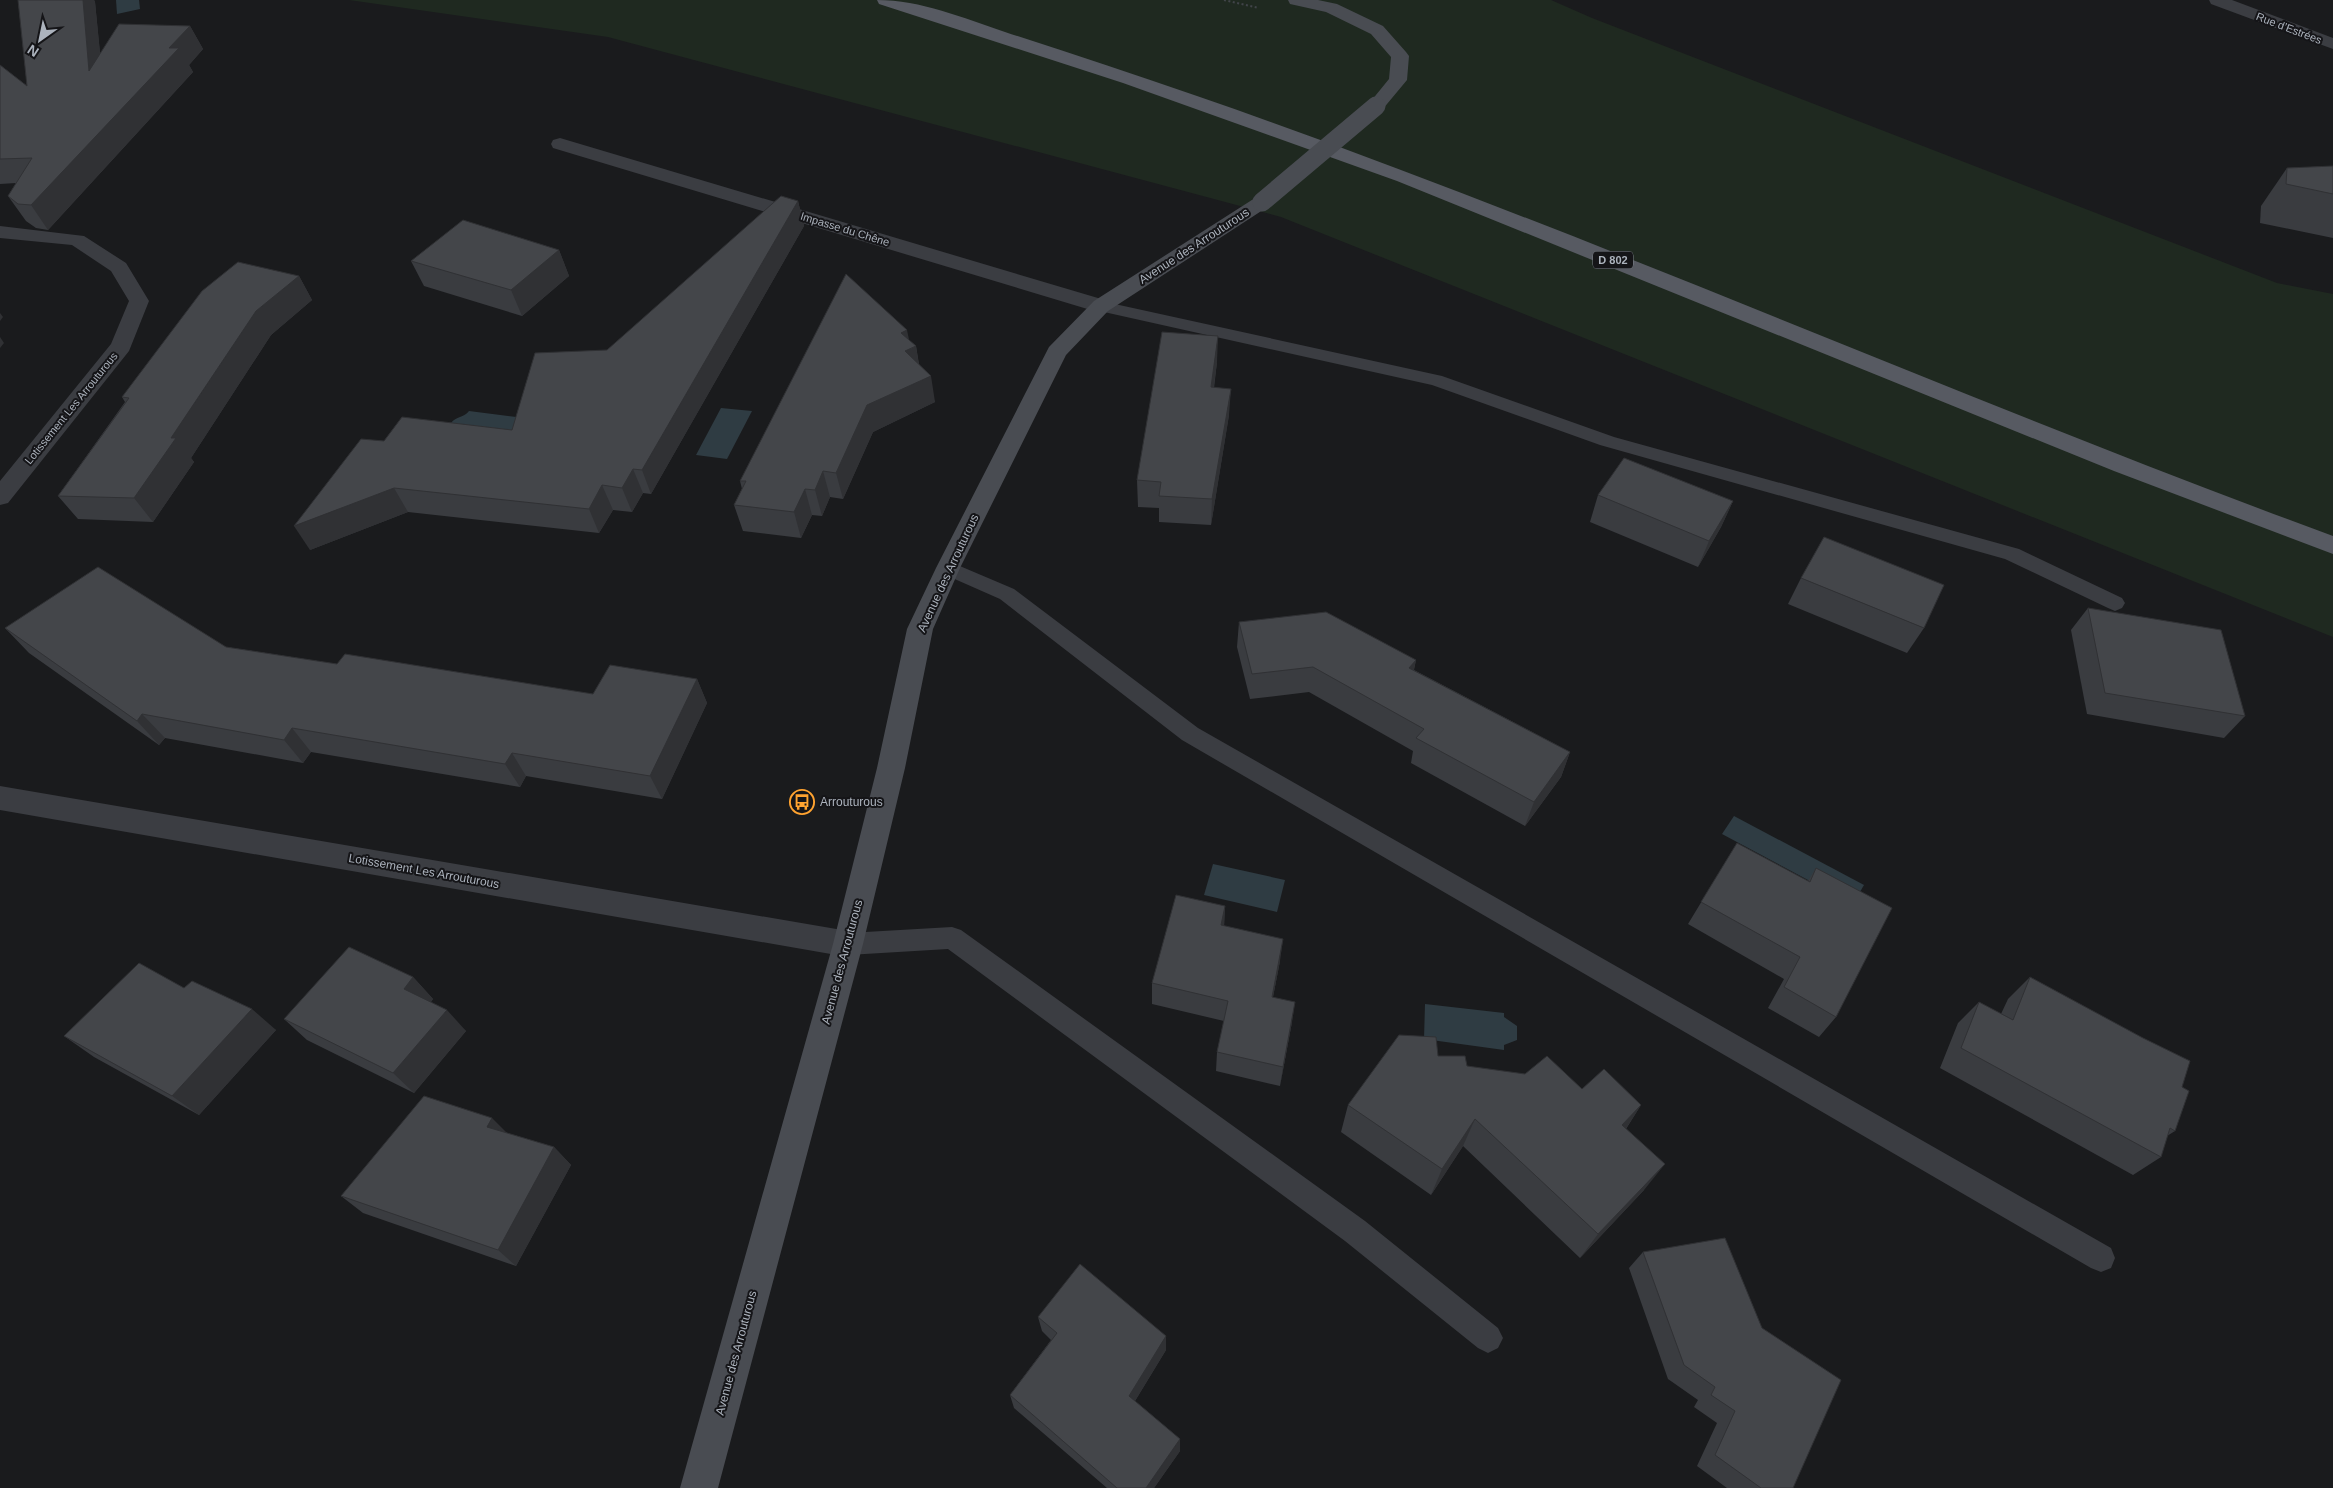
<svg xmlns="http://www.w3.org/2000/svg" width="2333" height="1488" viewBox="0 0 2333 1488" font-family="Arial,sans-serif">
  <style>
    .green { fill: #1f2920 }
    .water { fill: #2f3c43 }
    .lines { fill: none; stroke-linecap: round; stroke-linejoin: round }
    .path { stroke: #414449; stroke-width: 2; stroke-dasharray: 2 2.5; stroke-linecap: butt }
    .lane { fill: #3b3d42; fill-rule: evenodd }
    .street { fill: #3b3d42; fill-rule: evenodd }
    .secondary { fill: #494c52; fill-rule: evenodd }
    .primary { fill: #575a62; fill-rule: evenodd }
    .secondary-bridge { stroke: #494c52; stroke-width: 19 }
    .wall { fill: #3a3c40 }
    .shaded-wall { fill: #303134 }
    .building { fill: #44464a; stroke: #303134 }
    .labels { text-anchor: middle; dominant-baseline: central; stroke-width: 4; stroke-linejoin: round; paint-order: stroke }
    .far-street-label { font-size: 11px; fill: #acb3bd; stroke: #151518 }
    .shield { fill: #151518; stroke: #7f848c; stroke-width: 1 }
    .shield-label { font-size: 11px; font-weight: bold; fill: #acb3bd }
    .street-label { font-size: 12px; fill: #acb3bd; stroke: #151518 }
    .poi-label { font-size: 12px; fill: #acb3bd; stroke: #151518; text-anchor: start }
  </style>
  <rect width="100%" height="100%" fill="#1a1b1d"/>
  <path class="green" d="M 349,0 L 1551,0 L 1592,18 L 2277,283 L 2333,294 L 2333,637 L 1281,217 L 608,37 Z"/>
  <g class="water">
    <path d="M 116,0 L 139,0 L 140,9 L 117,14 Z"/>
    <path d="M 721,408 L 752,411 L 727,459 L 696,455 Z"/>
    <path d="M 469,411 L 525,418 L 512,438 L 451,423 C 456,416 464,418 469,411 Z"/>
    <path d="M 1734,816 L 1864,885 L 1853,904 L 1722,834 Z"/>
    <path d="M 1213,864 L 1285,880 L 1277,912 L 1204,895 Z"/>
    <path d="M 1425,1004 L 1504,1013 L 1504,1017 L 1517,1026 L 1517,1040 L 1504,1045 L 1504,1050 L 1424,1039 Z"/>
  </g>
  <g class="lines">
    <path class="path" d="M 1224,0 L 1259,8"/>
    <g class="lane">
      <path d="M 1101,301 L 1442,376 L 1614,437 L 2019,549 L 2122,598 L 2125,603 L 2122,608 L 2115,611 L 2108,608 L 2005,559 L 1600,445 L 1432,385 L 1095,310 L 1092,306 L 1095,302 Z"/>
      <path d="M 948,561 L 1014,589 L 1198,728 L 2111,1248 L 2115,1258 L 2111,1268 L 2101,1272 L 2091,1268 L 1182,740 L 1000,599 L 941,573 L 938,568 L 941,563 Z"/>
      <path d="M 952,927 L 961,930 L 1365,1221 L 1498,1328 L 1503,1338 L 1498,1348 L 1488,1353 L 1478,1348 L 1345,1241 L 948,949 L 848,955 L 839,952 L 836,944 L 839,936 L 848,933 Z"/>
    </g>
    <g class="street">
      <path d="M 2209,0 L 2232,0 L 2333,38 L 2333,49 L 2211,4 Z"/>
      <path d="M 560,138 L 1108,301 L 1112,306 L 1108,311 L 1101,312 L 1094,311 L 553,148 L 551,144 L 553,140 Z"/>
      <path d="M 0,226 L 84,236 L 126,263 L 149,301 L 129,351 L 8,503 L 0,505 L 0,481 L 111,344 L 129,301 L 111,271 L 72,245 L 0,238 Z"/>
      <path d="M 0,786 L 848,931 L 859,934 L 863,944 L 859,954 L 848,957 L 0,810 Z"/>
    </g>
    <g class="secondary">
      <path d="M 1288,0 L 1318,0 L 1337,4 L 1383,26 L 1406,52 L 1409,56 L 1407,80 L 1382,110 L 1370,110 L 1367,106 L 1389,79 L 1391,57 L 1371,34 L 1326,12 L 1290,4 Z"/>
      <path d="M 1262,196 L 1269,198 L 1272,202 L 1269,206 L 1108,311 L 1066,355 L 960,568 L 933,629 L 905,768 L 863,944 L 718,1488 L 680,1488 L 833,944 L 877,768 L 907,629 L 936,568 L 1049,347 L 1094,301 L 1255,198 Z"/>
    </g>
    <path class="primary" d="M 877,0 C 921,0 963,18 1005,32 C 1069,53 1133,74 1197,96 C 1581,229 1952,396 2333,536 L 2333,554 L 2114,471 L 1397,181 L 1123,83 L 879,4 Z"/>
    <path class="secondary-bridge" d="M 1262,202 L 1376,106"/>
  </g>
  <g class="wall">
    <path d="M 18,0 L 94,0 L 95,2 L 100,53 L 190,26 L 203,49 L 189,65 L 193,72 L 48,230 L 36,228 L 26,221 L 8,196 L 16,183 L 0,184 L 0,65 L 27,86 Z"/>
    <path d="M 2333,166 L 2333,238 L 2260,223 L 2261,206 L 2287,168 Z"/>
    <path d="M 798,201 L 804,226 L 651,494 L 643,493 L 632,512 L 613,510 L 599,533 L 408,512 L 310,550 L 384,441 L 512,430 L 607,350 Z"/>
    <path d="M 559,250 L 569,276 L 522,316 L 424,286 L 411,261 Z"/>
    <path d="M 299,276 L 312,300 L 271,335 L 191,458 L 194,462 L 153,522 L 78,519 L 58,496 L 125,402 L 122,397 Z"/>
    <path d="M 909,340 L 916,346 L 919,364 L 935,402 L 873,432 L 843,499 L 830,497 L 822,516 L 812,515 L 801,538 L 743,531 L 734,505 L 742,489 L 740,481 Z"/>
    <path d="M 1217,362 L 1214,388 L 1229,415 L 1211,525 L 1159,522 L 1159,508 L 1138,507 L 1137,480 Z"/>
    <path d="M 1598,495 L 1733,501 L 1721,527 L 1698,567 L 1590,522 Z"/>
    <path d="M 1801,578 L 1924,628 L 1907,653 L 1788,604 Z"/>
    <path d="M 2088,608 L 2245,716 L 2224,738 L 2087,714 L 2071,630 Z"/>
    <path d="M 1239,622 L 1416,660 L 1414,670 L 1570,752 L 1561,777 L 1525,826 L 1411,763 L 1413,751 L 1309,692 L 1250,699 L 1237,647 Z"/>
    <path d="M 5,628 L 226,647 L 337,664 L 593,694 L 697,679 L 707,703 L 662,799 L 526,776 L 520,787 L 311,752 L 303,763 L 165,738 L 159,745 L 29,653 Z"/>
    <path d="M 1737,843 L 1808,881 L 1816,868 L 1836,1017 L 1819,1037 L 1768,1008 L 1784,979 L 1688,924 Z"/>
    <path d="M 1225,906 L 1224,926 L 1280,961 L 1273,997 L 1292,1022 L 1280,1086 L 1216,1071 L 1217,1052 L 1224,1021 L 1152,1004 L 1152,983 Z"/>
    <path d="M 413,977 L 433,999 L 431,1002 L 466,1031 L 414,1093 L 307,1040 L 284,1019 Z"/>
    <path d="M 2030,977 L 2182,1087 L 2175,1131 L 2167,1136 L 2161,1157 L 2133,1175 L 1940,1068 L 1958,1023 L 1979,1002 L 2001,1014 L 2008,999 Z"/>
    <path d="M 184,988 L 276,1030 L 199,1115 L 94,1057 L 64,1036 Z"/>
    <path d="M 1438,1056 L 1467,1066 L 1582,1089 L 1641,1105 L 1626,1129 L 1644,1190 L 1580,1258 L 1463,1146 L 1431,1195 L 1341,1132 L 1348,1105 Z"/>
    <path d="M 507,1133 L 554,1147 L 571,1165 L 516,1266 L 363,1213 L 341,1196 Z"/>
    <path d="M 1643,1252 L 1793,1488 L 1727,1488 L 1697,1466 L 1717,1423 L 1694,1407 L 1698,1400 L 1668,1379 L 1629,1268 Z"/>
    <path d="M 1038,1317 L 1166,1350 L 1135,1401 L 1180,1439 L 1180,1451 L 1154,1488 L 1107,1488 L 1014,1408 L 1010,1395 L 1051,1340 L 1042,1331 Z"/>
  </g>
  <g class="shaded-wall">
    <path d="M 83,0 L 94,0 L 95,2 L 104,95 L 89,71 Z"/>
    <path d="M 190,26 L 203,49 L 189,65 L 193,72 L 48,230 L 31,205 L 169,48 Z"/>
    <path d="M 798,201 L 804,226 L 651,494 L 642,470 Z"/>
    <path d="M 559,250 L 569,276 L 522,316 L 511,290 Z"/>
    <path d="M 299,276 L 312,300 L 271,335 L 191,458 L 194,462 L 153,522 L 134,498 L 171,438 L 256,311 Z"/>
    <path d="M 0,313 L 3,317 L 0,321 Z"/>
    <path d="M 907,330 L 911,349 L 916,346 L 920,373 L 910,377 L 901,333 Z"/>
    <path d="M 1218,336 L 1217,362 L 1210,414 L 1211,387 Z"/>
    <path d="M 0,337 L 4,343 L 0,348 Z"/>
    <path d="M 931,376 L 935,402 L 873,432 L 843,499 L 836,473 L 867,405 Z"/>
    <path d="M 1231,389 L 1229,415 L 1211,525 L 1212,499 Z"/>
    <path d="M 633,469 L 643,493 L 632,512 L 622,488 Z"/>
    <path d="M 823,471 L 830,497 L 822,516 L 815,490 Z"/>
    <path d="M 602,485 L 613,510 L 599,533 L 589,509 Z"/>
    <path d="M 394,488 L 408,512 L 310,550 L 294,526 Z"/>
    <path d="M 805,489 L 812,515 L 801,538 L 794,512 Z"/>
    <path d="M 1733,501 L 1721,527 L 1698,567 L 1709,541 Z"/>
    <path d="M 1416,660 L 1410,685 L 1409,668 Z"/>
    <path d="M 697,679 L 707,703 L 662,799 L 650,776 Z"/>
    <path d="M 142,714 L 165,738 L 159,745 L 137,721 Z"/>
    <path d="M 292,728 L 311,752 L 303,763 L 284,740 Z"/>
    <path d="M 1570,752 L 1561,777 L 1525,826 L 1534,802 Z"/>
    <path d="M 512,753 L 526,776 L 520,787 L 505,764 Z"/>
    <path d="M 1225,906 L 1224,928 L 1221,925 Z"/>
    <path d="M 1283,939 L 1280,961 L 1269,1017 L 1272,997 Z"/>
    <path d="M 413,977 L 433,999 L 424,1010 L 404,989 Z"/>
    <path d="M 1295,1002 L 1292,1022 L 1280,1086 L 1283,1067 Z"/>
    <path d="M 252,1009 L 276,1030 L 199,1115 L 172,1096 Z"/>
    <path d="M 447,1010 L 466,1031 L 414,1093 L 393,1073 Z"/>
    <path d="M 1641,1105 L 1623,1133 L 1622,1125 Z"/>
    <path d="M 492,1118 L 510,1136 L 487,1127 Z"/>
    <path d="M 1475,1119 L 1463,1146 L 1431,1195 L 1442,1169 Z"/>
    <path d="M 554,1147 L 571,1165 L 516,1266 L 498,1250 Z"/>
    <path d="M 1665,1164 L 1644,1190 L 1580,1258 L 1598,1234 Z"/>
    <path d="M 1166,1336 L 1166,1350 L 1130,1409 L 1129,1396 Z"/>
    <path d="M 1180,1439 L 1180,1451 L 1154,1488 L 1146,1488 Z"/>
  </g>
  <g class="building">
    <path d="M 18,0 L 83,0 L 89,71 L 119,24 L 190,26 L 169,48 L 179,48 L 31,205 L 18,204 L 8,196 L 32,158 L 0,159 L 0,65 L 27,86 Z"/>
    <path d="M 2333,166 L 2333,194 L 2286,184 L 2287,168 Z"/>
    <path d="M 781,196 L 798,201 L 642,470 L 633,469 L 622,488 L 602,485 L 589,509 L 394,488 L 294,526 L 361,439 L 384,441 L 402,417 L 512,430 L 535,353 L 607,350 Z"/>
    <path d="M 463,220 L 559,250 L 511,290 L 411,261 Z"/>
    <path d="M 238,262 L 299,276 L 256,311 L 171,438 L 176,438 L 134,498 L 58,496 L 129,398 L 122,397 L 202,291 Z"/>
    <path d="M 846,274 L 907,330 L 901,333 L 916,346 L 905,351 L 931,376 L 867,405 L 836,473 L 823,471 L 815,490 L 805,489 L 794,512 L 734,505 L 746,481 L 740,481 Z"/>
    <path d="M 1162,332 L 1218,336 L 1211,387 L 1231,389 L 1212,499 L 1159,496 L 1161,482 L 1137,480 Z"/>
    <path d="M 1624,458 L 1733,501 L 1709,541 L 1598,495 Z"/>
    <path d="M 1824,537 L 1944,585 L 1924,628 L 1801,578 Z"/>
    <path d="M 98,567 L 226,647 L 337,664 L 345,654 L 593,694 L 610,665 L 697,679 L 650,776 L 512,753 L 505,764 L 292,728 L 284,740 L 142,714 L 137,721 L 5,628 Z"/>
    <path d="M 2088,608 L 2221,630 L 2245,716 L 2105,693 Z"/>
    <path d="M 1326,612 L 1416,660 L 1409,668 L 1570,752 L 1534,802 L 1416,738 L 1424,729 L 1313,667 L 1252,674 L 1239,622 Z"/>
    <path d="M 1737,843 L 1810,882 L 1816,868 L 1892,908 L 1836,1017 L 1784,987 L 1800,957 L 1701,902 Z"/>
    <path d="M 1176,895 L 1225,906 L 1221,925 L 1283,939 L 1272,997 L 1295,1002 L 1283,1067 L 1217,1052 L 1228,1001 L 1152,983 Z"/>
    <path d="M 349,947 L 413,977 L 404,989 L 447,1010 L 393,1073 L 284,1019 Z"/>
    <path d="M 139,963 L 184,988 L 192,981 L 252,1009 L 172,1096 L 64,1036 Z"/>
    <path d="M 2030,977 L 2143,1038 L 2190,1061 L 2182,1087 L 2189,1091 L 2175,1131 L 2170,1128 L 2161,1157 L 1961,1048 L 1979,1002 L 2013,1020 Z"/>
    <path d="M 1399,1035 L 1436,1037 L 1438,1056 L 1465,1056 L 1467,1066 L 1525,1074 L 1547,1056 L 1582,1089 L 1604,1069 L 1641,1105 L 1622,1125 L 1665,1164 L 1598,1234 L 1475,1119 L 1442,1169 L 1348,1105 Z"/>
    <path d="M 424,1096 L 492,1118 L 487,1127 L 554,1147 L 498,1250 L 341,1196 Z"/>
    <path d="M 1725,1238 L 1762,1328 L 1841,1380 L 1793,1488 L 1761,1488 L 1715,1455 L 1735,1411 L 1711,1395 L 1715,1387 L 1684,1365 L 1643,1252 Z"/>
    <path d="M 1080,1264 L 1166,1336 L 1129,1396 L 1180,1439 L 1146,1488 L 1117,1488 L 1010,1395 L 1057,1333 L 1038,1317 Z"/>
  </g>
  <defs>
    <symbol id="bus-ring" viewBox="-11 -11 22 22"><circle r="9.5" fill="#151518" stroke="#ffa330" stroke-width="1.5"/><path d="M-5-6H5V4H4V6H2V4H-2V6H-4V4H-5ZM-3.5-4V0h7V-4ZM-3.5 1.2v1.5H-2V1.2ZM2 1.2v1.5H3.5V1.2Z" fill="#ffa330"/></symbol>
  </defs>
  <g fill-rule="evenodd">
    <use href="#bus-ring" x="788" y="788" width="28" height="28"/>
  </g>
  <g class="labels">
    <g class="far-street-label">
      <text transform="translate(2289 28) rotate(21)">Rue d’Estrées</text>
      <text transform="translate(845 229) rotate(17)">Impasse du Chêne</text>
      <text transform="translate(71 408) rotate(-51)">Lotissement Les Arrouturous</text>
    </g>
    <rect class="shield" x="1593" y="251.5" width="40" height="17" rx="4"/>
    <g class="shield-label">
      <text x="1613" y="260">D 802</text>
    </g>
    <g class="street-label">
      <text transform="translate(1194 246) rotate(-33)">Avenue des Arrouturous</text>
      <text transform="translate(948 573) rotate(-65)">Avenue des Arrouturous</text>
      <text transform="translate(424 871) rotate(10)">Lotissement Les Arrouturous</text>
      <text transform="translate(842 962) rotate(-75)">Avenue des Arrouturous</text>
      <text transform="translate(736 1353) rotate(-75)">Avenue des Arrouturous</text>
    </g>
    <g class="poi-label">
      <text x="820" y="802">Arrouturous</text>
    </g>
  </g>
  <g transform="translate(40 40) rotate(213)" stroke="#151518" stroke-width="4" paint-order="stroke">
  <path d="M0-4L9 19L0 12L-9 19Z" fill="#acb3bd"/>
  <text y="-8" font-size="14" font-weight="bold" text-anchor="middle" fill="#acb3bd">N</text>
  </g>
</svg>
